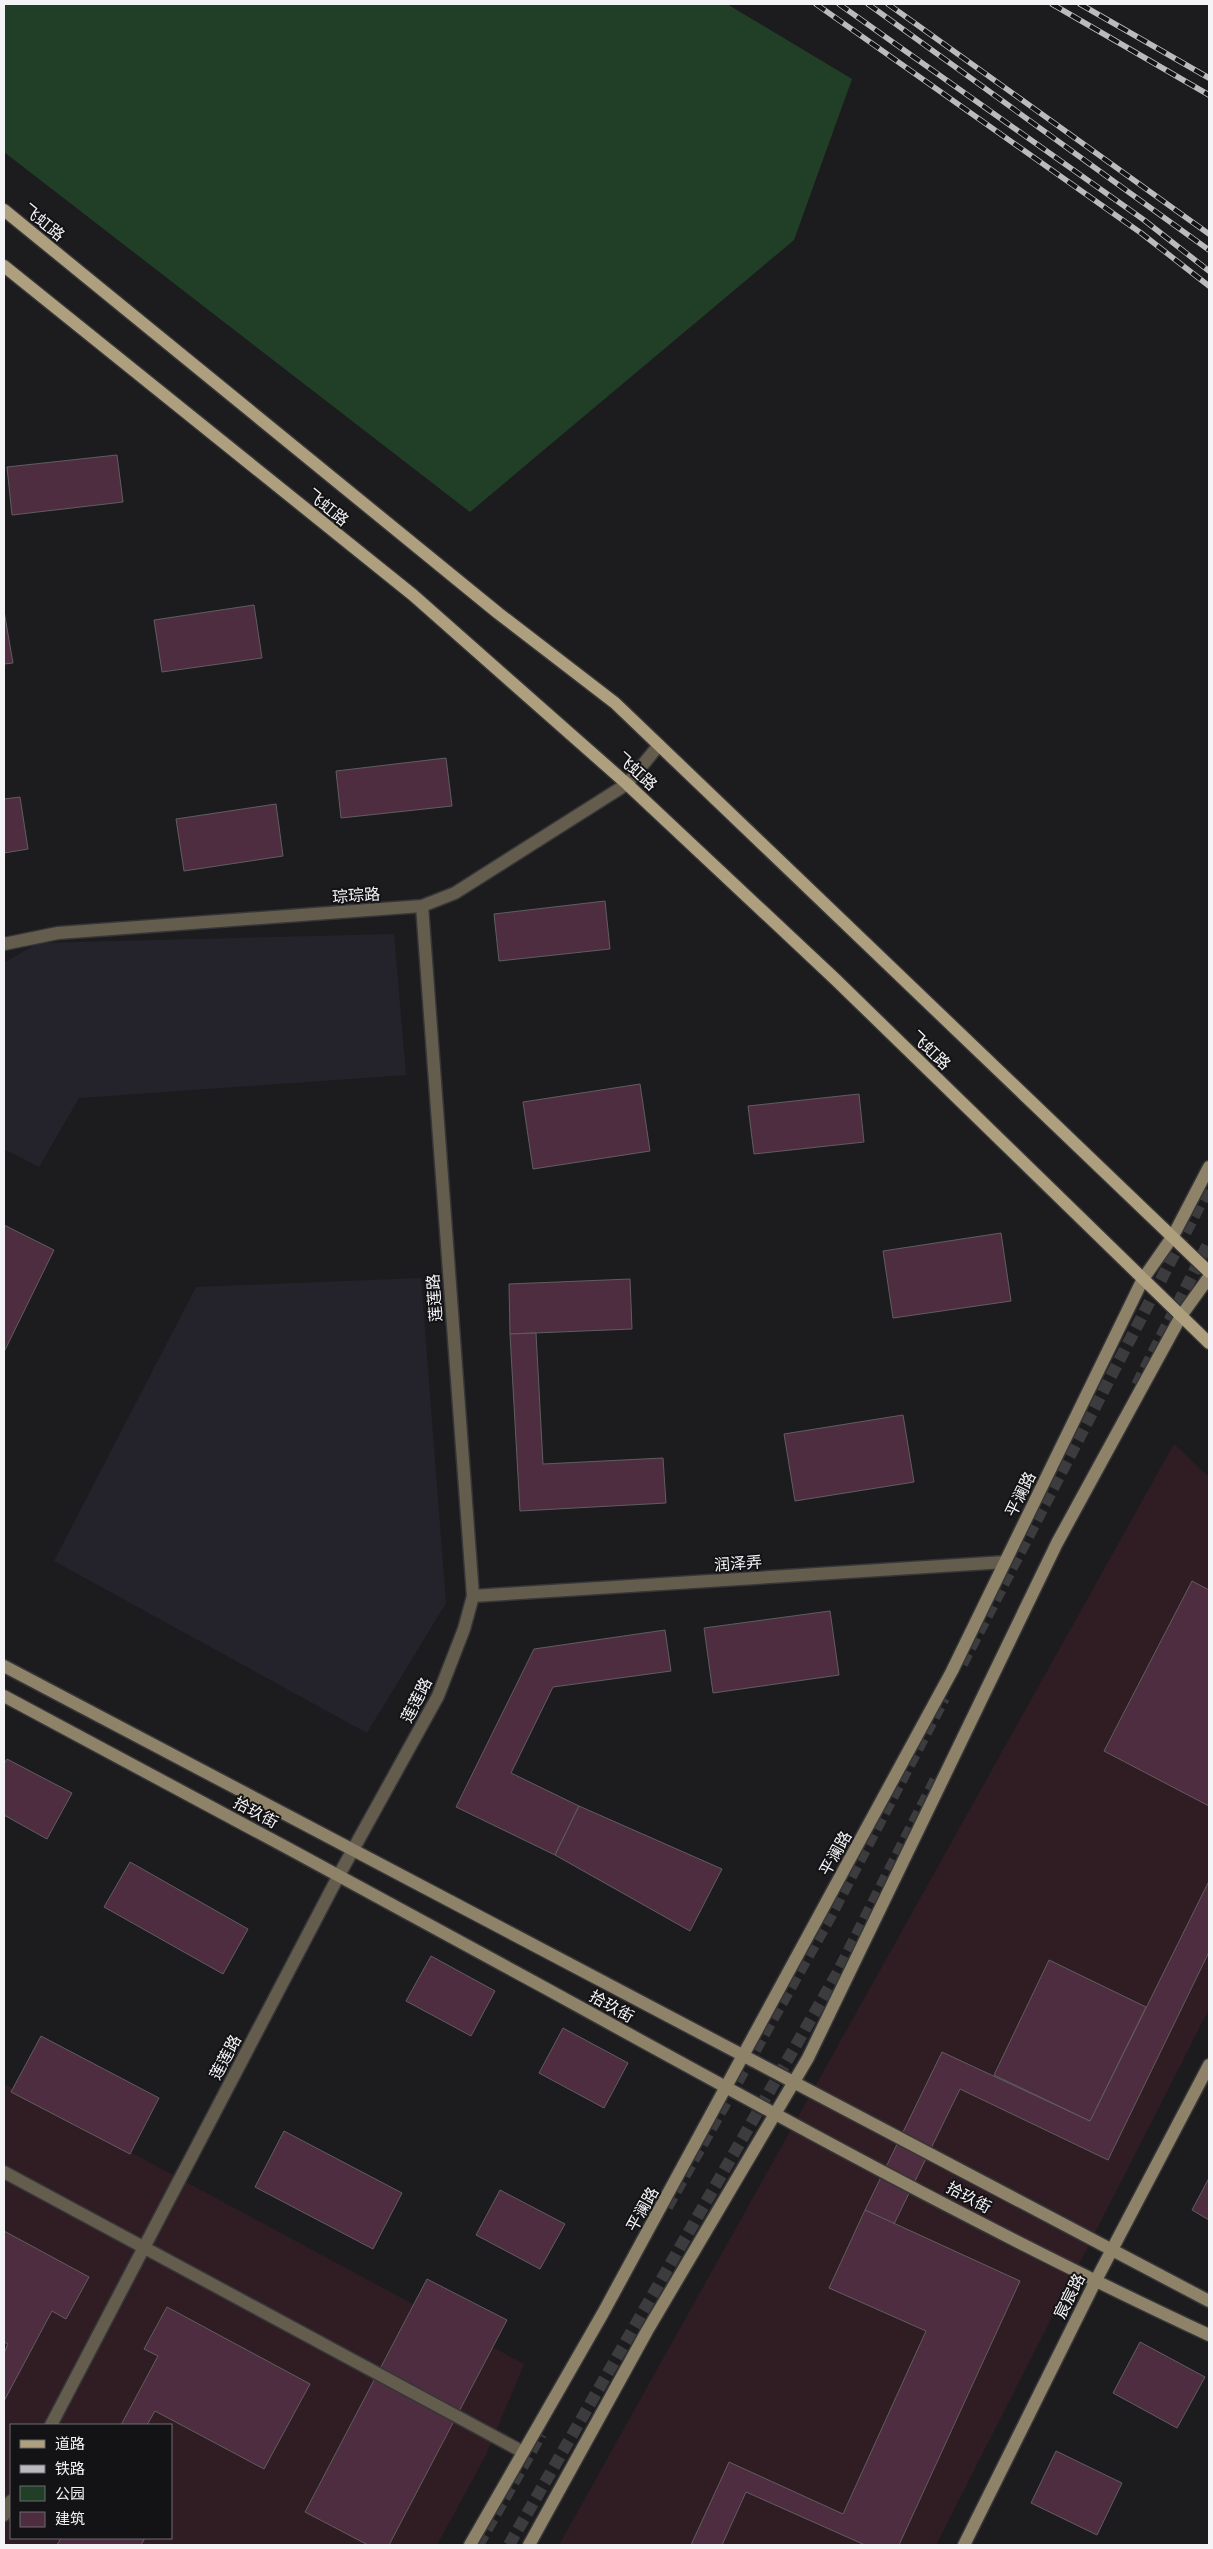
<svg xmlns="http://www.w3.org/2000/svg" width="1213" height="2549" viewBox="0 0 1213 2549" font-family="'Noto Serif','Noto Sans SC',serif">
  <style>
    .commercial { fill: #301d23; fill-rule: evenodd }
    .built { fill: #24232c }
    .green { fill: #213f26 }
    .building { fill: #4e2d41; stroke: #615d5f }
    .lines { fill: none; stroke-linecap: round; stroke-linejoin: round }
    .primary-tunnel { stroke: #3c3c3f; stroke-width: 12; stroke-dasharray: 12 6; stroke-linecap: butt }
    .street-casing { stroke: #363639; stroke-width: 15 }
    .secondary-casing { stroke: #363639; stroke-width: 15 }
    .primary-casing { stroke: #363639; stroke-width: 15 }
    .street { stroke: #645d4d; stroke-width: 12 }
    .secondary { stroke: #8e8369; stroke-width: 12 }
    .primary { stroke: #ae9f7e; stroke-width: 12 }
    .rail-casing { stroke: #bbbbbe; stroke-width: 5.5 }
    .rail { stroke: #131316; stroke-width: 4; stroke-dasharray: 11; stroke-linecap: butt }
    .labels { text-anchor: middle; dominant-baseline: central; stroke-width: 4; stroke-linejoin: round; paint-order: stroke }
    .street-label { font-size: 16px; fill: #f4f4f7; stroke: #131316 }
  </style>
  <rect width="100%" height="100%" fill="#1c1c1f"/>
  <g class="commercial">
    <path d="M 1174,1444 L 1209,1477 L 1209,2009 L 936,2545 L 559,2545 Z"/>
    <path d="M 4,2084 L 524,2364 L 486,2455 L 437,2545 L 4,2545 ZM 11,2425 L 171,2425 L 171,2538 L 11,2538 Z"/>
  </g>
  <g class="built">
    <path d="M 394,934 L 406,1075 L 79,1098 L 39,1167 L 4,1149 L 4,963 L 38,943 Z"/>
    <path d="M 421,1278 L 446,1603 L 367,1733 L 54,1561 L 196,1287 Z"/>
  </g>
  <path class="green" d="M 4,4 L 727,4 L 852,79 L 794,240 L 470,512 L 4,152 Z"/>
  <g class="building">
    <path d="M 117,455 L 123,502 L 12,515 L 7,467 Z"/>
    <path d="M 254,605 L 262,658 L 162,672 L 154,620 Z"/>
    <path d="M 4,611 L 13,663 L 4,664 Z"/>
    <path d="M 446,758 L 452,806 L 341,818 L 336,771 Z"/>
    <path d="M 20,797 L 28,849 L 4,853 L 4,799 Z"/>
    <path d="M 276,804 L 283,856 L 184,871 L 176,819 Z"/>
    <path d="M 605,901 L 610,949 L 499,961 L 494,914 Z"/>
    <path d="M 640,1084 L 650,1151 L 533,1169 L 523,1102 Z"/>
    <path d="M 859,1094 L 864,1142 L 754,1154 L 748,1106 Z"/>
    <path d="M 4,1225 L 54,1250 L 4,1352 Z"/>
    <path d="M 1001,1233 L 1011,1301 L 893,1318 L 883,1251 Z"/>
    <path d="M 630,1279 L 632,1329 L 510,1334 L 509,1284 Z"/>
    <path d="M 536,1333 L 543,1464 L 663,1458 L 666,1503 L 520,1511 L 510,1334 Z"/>
    <path d="M 903,1415 L 914,1482 L 795,1501 L 784,1434 Z"/>
    <path d="M 1192,1581 L 1209,1590 L 1209,1806 L 1104,1751 Z"/>
    <path d="M 830,1611 L 839,1675 L 713,1693 L 704,1628 Z"/>
    <path d="M 665,1630 L 671,1671 L 553,1687 L 511,1773 L 579,1806 L 555,1855 L 456,1807 L 534,1649 Z"/>
    <path d="M 7,1759 L 72,1793 L 47,1839 L 4,1815 L 4,1764 Z"/>
    <path d="M 579,1806 L 722,1869 L 690,1931 L 555,1855 Z"/>
    <path d="M 130,1862 L 248,1929 L 223,1974 L 104,1907 Z"/>
    <path d="M 1209,1881 L 1209,1952 L 1108,2160 L 960,2089 L 894,2224 L 865,2210 L 942,2052 L 1090,2121 Z"/>
    <path d="M 431,1956 L 495,1991 L 471,2036 L 406,2001 Z"/>
    <path d="M 1049,1960 L 1146,2007 L 1090,2121 L 994,2075 Z"/>
    <path d="M 563,2028 L 628,2063 L 604,2108 L 539,2073 Z"/>
    <path d="M 41,2036 L 159,2098 L 130,2154 L 11,2092 Z"/>
    <path d="M 284,2131 L 402,2193 L 373,2249 L 255,2187 Z"/>
    <path d="M 1209,2178 L 1209,2220 L 1192,2210 Z"/>
    <path d="M 500,2190 L 565,2224 L 540,2269 L 476,2235 Z"/>
    <path d="M 865,2210 L 1020,2281 L 899,2545 L 865,2545 L 746,2492 L 722,2545 L 691,2545 L 729,2462 L 843,2514 L 926,2331 L 829,2288 Z"/>
    <path d="M 4,2231 L 89,2277 L 66,2319 L 52,2311 L 4,2401 L 4,2353 L 8,2344 L 4,2342 Z"/>
    <path d="M 427,2279 L 507,2320 L 389,2545 L 368,2545 L 305,2512 Z"/>
    <path d="M 167,2307 L 310,2384 L 264,2469 L 155,2411 L 147,2425 L 121,2425 L 158,2356 L 144,2349 Z"/>
    <path d="M 1140,2342 L 1205,2377 L 1177,2428 L 1113,2393 Z"/>
    <path d="M 1056,2451 L 1122,2483 L 1097,2535 L 1031,2503 Z"/>
    <path d="M 61,2538 L 145,2538 L 141,2545 L 57,2545 Z"/>
  </g>
  <g class="lines">
    <g class="primary-tunnel">
      <path d="M 1137,1385 L 1209,1242"/>
      <path d="M 962,1664 L 1209,1187"/>
      <path d="M 667,2207 L 831,1915 L 944,1698"/>
      <path d="M 478,2545 L 541,2434"/>
      <path d="M 509,2545 L 838,1972 L 936,1779"/>
    </g>
    <defs>
      <g id="street">
        <path d="M 4,944 L 58,933 L 422,906 L 455,893 L 627,784 L 659,745"/>
        <path d="M 473,1596 L 1005,1562"/>
        <path d="M 4,2172 L 523,2452"/>
        <path d="M 51,2425 L 339,1875 L 438,1696 L 464,1629 L 473,1596 L 422,906"/>
        <path d="M 4,2515 L 11,2501"/>
      </g>
      <g id="secondary">
        <path d="M 4,1666 L 1209,2301"/>
        <path d="M 4,1696 C 185,1793 367,1890 547,1989 C 765,2109 983,2230 1209,2335"/>
        <path d="M 470,2545 L 603,2313 L 952,1671 L 1143,1279 L 1173,1236 L 1209,1167"/>
        <path d="M 529,2545 L 647,2331 L 808,2058 L 1057,1543 L 1181,1316 L 1209,1277"/>
        <path d="M 964,2545 L 1095,2282 L 1209,2065"/>
      </g>
      <g id="primary">
        <path d="M 4,210 L 498,613 L 615,703 L 1209,1272"/>
        <path d="M 4,266 L 413,595 L 627,784 L 835,979 L 1209,1343"/>
      </g>
    </defs>
    <use href="#street" class="street-casing"/>
    <use href="#secondary" class="secondary-casing"/>
    <use href="#primary" class="primary-casing"/>
    <use href="#street" class="street"/>
    <use href="#secondary" class="secondary"/>
    <use href="#primary" class="primary"/>
    <defs>
      <g id="rail">
        <path d="M 816,4 L 1141,233 L 1209,286"/>
        <path d="M 839,4 L 1144,220 L 1209,271"/>
        <path d="M 868,4 L 1209,250"/>
        <path d="M 888,4 L 1209,234"/>
        <path d="M 1052,4 L 1209,95"/>
        <path d="M 1080,4 L 1209,78"/>
      </g>
    </defs>
    <use href="#rail" class="rail-casing"/>
    <use href="#rail" class="rail"/>
  </g>
  <g class="labels">
    <g class="street-label">
      <text transform="translate(44 222) rotate(39)">飞虹路</text>
      <text transform="translate(328 507) rotate(39)">飞虹路</text>
      <text transform="translate(637 771) rotate(42)">飞虹路</text>
      <text transform="translate(356 895) rotate(-4)">琮琮路</text>
      <text transform="translate(931 1050) rotate(44)">飞虹路</text>
      <text transform="translate(434 1298) rotate(-94)">莲莲路</text>
      <text transform="translate(1020 1494) rotate(-64)">平澜路</text>
      <text transform="translate(738 1563) rotate(-4)">润泽弄</text>
      <text transform="translate(416 1700) rotate(-63)">莲莲路</text>
      <text transform="translate(256 1812) rotate(28)">拾玖街</text>
      <text transform="translate(835 1853) rotate(-61)">平澜路</text>
      <text transform="translate(612 2006) rotate(29)">拾玖街</text>
      <text transform="translate(225 2057) rotate(-62)">莲莲路</text>
      <text transform="translate(969 2197) rotate(28)">拾玖街</text>
      <text transform="translate(642 2209) rotate(-61)">平澜路</text>
      <text transform="translate(1069 2296) rotate(-63)">宸宸路</text>
    </g>
  </g>
  <rect width="1213" height="2549" fill="none" stroke="#f4f4f7" stroke-width="10"/>
  <rect x="10" y="2424" width="162" height="115" fill="#131316" stroke="#6d6d70"/>
  <rect x="20" y="2440" width="25" height="8" fill="#ae9f7e" stroke="#6d6d70"/>
  <text x="55" y="2449" font-size="15" fill="#f4f4f7">道路</text>
  <rect x="20" y="2465" width="25" height="8" fill="#bbbbbe" stroke="#6d6d70"/>
  <text x="55" y="2474" font-size="15" fill="#f4f4f7">铁路</text>
  <rect x="20" y="2486" width="25" height="15" fill="#213f26" stroke="#6d6d70"/>
  <text x="55" y="2499" font-size="15" fill="#f4f4f7">公园</text>
  <rect x="20" y="2512" width="25" height="15" fill="#4e2d41" stroke="#6d6d70"/>
  <text x="55" y="2524" font-size="15" fill="#f4f4f7">建筑</text>
</svg>
